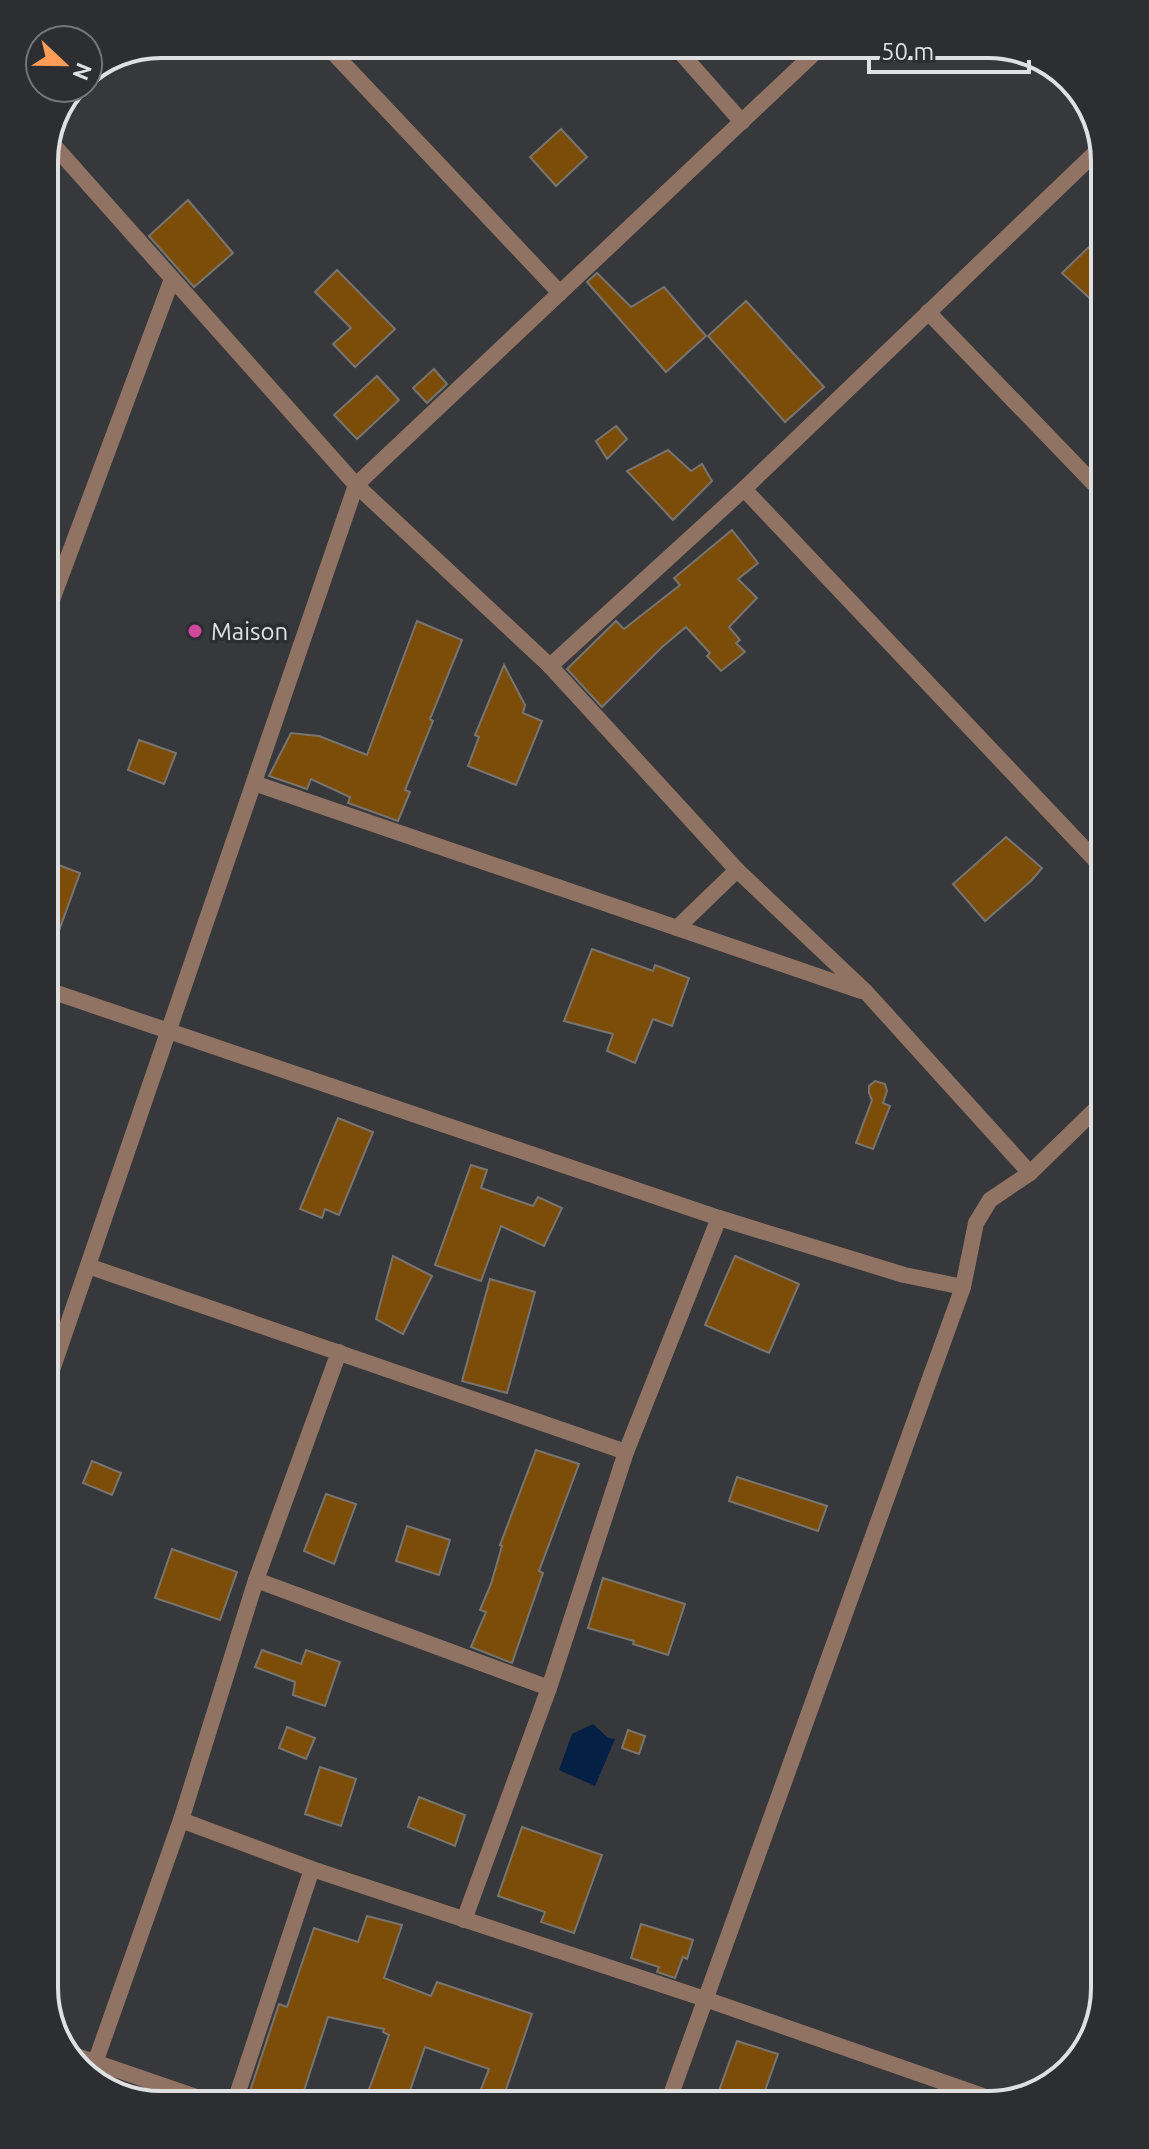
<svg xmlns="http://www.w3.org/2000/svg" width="1149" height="2149" viewBox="0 0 1149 2149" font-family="Ubuntu,sans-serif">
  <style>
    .water { fill: #042045 }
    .building { fill: #7c4d09; stroke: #787571; stroke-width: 2 }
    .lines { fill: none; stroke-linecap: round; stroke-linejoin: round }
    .minor { stroke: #917364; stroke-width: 16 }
    .hotel-dot { fill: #d1479c; stroke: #2c2e31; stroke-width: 3 }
    .labels { text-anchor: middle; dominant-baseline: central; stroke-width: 7; stroke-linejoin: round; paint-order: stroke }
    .poi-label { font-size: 24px; fill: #dee0e2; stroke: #2c2e31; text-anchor: start }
    .rim { fill: none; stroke: #dee0e2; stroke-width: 4 }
  </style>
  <rect width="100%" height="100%" fill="#36383b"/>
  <path class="water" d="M 593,1724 L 608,1738 L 615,1739 L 595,1786 L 559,1770 L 572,1734 Z"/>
  <g class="building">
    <path d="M 561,129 L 587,157 L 556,186 L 530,157 Z"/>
    <path d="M 188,200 L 233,253 L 194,287 L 149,236 Z"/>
    <path d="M 1096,240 L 1097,278 L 1097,305 L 1062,273 Z"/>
    <path d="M 337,270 L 395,329 L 355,367 L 333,344 L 351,328 L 315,292 Z"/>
    <path d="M 597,273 L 631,307 L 664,287 L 706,336 L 666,372 L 587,282 Z"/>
    <path d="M 746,301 L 824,387 L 785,422 L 708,336 Z"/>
    <path d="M 434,369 L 447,384 L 427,403 L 413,388 Z"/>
    <path d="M 377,376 L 399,400 L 357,439 L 334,415 Z"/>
    <path d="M 616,426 L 627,439 L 607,459 L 596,441 Z"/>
    <path d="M 668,450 L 691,471 L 702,464 L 712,481 L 673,520 L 627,471 Z"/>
    <path d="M 732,530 L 758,563 L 738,579 L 757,598 L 729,627 L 740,640 L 736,643 L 745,652 L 721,671 L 707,656 L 710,653 L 686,627 L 662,647 L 602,707 L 567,669 L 616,621 L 624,629 L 680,585 L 674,578 Z"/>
    <path d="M 417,621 L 462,640 L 430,719 L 433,721 L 405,790 L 410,792 L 398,821 L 348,803 L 350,797 L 311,779 L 307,789 L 269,776 L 291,733 L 319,736 L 367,755 Z"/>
    <path d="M 504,665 L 525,705 L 523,713 L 542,721 L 516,785 L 468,766 L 479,737 L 475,735 Z"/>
    <path d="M 139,740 L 176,753 L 164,784 L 128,770 Z"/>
    <path d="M 1006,837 L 1042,868 L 1031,881 L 985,921 L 953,884 Z"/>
    <path d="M 48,861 L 80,873 L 50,955 L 48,955 Z"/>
    <path d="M 592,949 L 653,971 L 655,965 L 689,978 L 672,1026 L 653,1019 L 635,1063 L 607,1051 L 613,1034 L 564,1021 Z"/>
    <path d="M 875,1081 L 885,1084 L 887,1091 L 883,1103 L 890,1106 L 873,1149 L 856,1143 L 872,1100 L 869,1093 L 869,1086 Z"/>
    <path d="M 338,1118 L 373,1132 L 339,1215 L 325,1209 L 322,1218 L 300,1209 Z"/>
    <path d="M 471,1165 L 487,1170 L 481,1188 L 533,1206 L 538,1197 L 562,1208 L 544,1246 L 501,1226 L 481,1281 L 435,1265 Z"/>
    <path d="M 393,1256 L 432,1276 L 403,1334 L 376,1319 Z"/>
    <path d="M 735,1256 L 799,1284 L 769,1353 L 705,1325 Z"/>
    <path d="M 490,1279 L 535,1292 L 507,1393 L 462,1381 Z"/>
    <path d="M 536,1450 L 579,1464 L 539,1571 L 543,1573 L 512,1663 L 471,1647 L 486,1612 L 480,1610 L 491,1584 L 502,1546 L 500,1545 Z"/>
    <path d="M 92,1461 L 121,1473 L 112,1495 L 83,1483 Z"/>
    <path d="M 737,1477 L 827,1506 L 818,1531 L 729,1501 Z"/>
    <path d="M 326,1494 L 356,1504 L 334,1564 L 304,1551 Z"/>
    <path d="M 407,1526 L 450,1540 L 439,1575 L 396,1561 Z"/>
    <path d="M 172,1549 L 237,1572 L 220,1620 L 155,1598 Z"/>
    <path d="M 603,1578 L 685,1604 L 668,1655 L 633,1644 L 634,1641 L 588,1628 Z"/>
    <path d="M 262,1650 L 301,1664 L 306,1650 L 340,1662 L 325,1706 L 293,1695 L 295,1682 L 255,1667 Z"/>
    <path d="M 287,1727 L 315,1738 L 306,1759 L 279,1748 Z"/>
    <path d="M 628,1730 L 645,1736 L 639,1754 L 622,1748 Z"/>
    <path d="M 320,1767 L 356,1779 L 341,1826 L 305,1814 Z"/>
    <path d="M 419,1797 L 465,1815 L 455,1846 L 408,1827 Z"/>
    <path d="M 522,1827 L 602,1855 L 574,1933 L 541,1922 L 545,1912 L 498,1896 Z"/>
    <path d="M 367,1916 L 402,1925 L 384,1978 L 431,1996 L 437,1982 L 532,2014 L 502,2101 L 476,2102 L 489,2069 L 425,2047 L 406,2102 L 364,2103 L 389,2035 L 383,2032 L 384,2029 L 328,2017 L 300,2103 L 259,2104 L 247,2100 L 279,2004 L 287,2007 L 314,1928 L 358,1942 Z"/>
    <path d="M 641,1924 L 693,1940 L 687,1959 L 683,1957 L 675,1978 L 657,1972 L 659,1967 L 631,1958 Z"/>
    <path d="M 737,2041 L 778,2054 L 762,2099 L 716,2099 Z"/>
  </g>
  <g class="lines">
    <g class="minor">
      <path d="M 325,44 L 560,293"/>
      <path d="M 673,44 L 742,122"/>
      <path d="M 50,141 L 356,485 L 550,666 L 737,870 L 866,992 L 1030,1173"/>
      <path d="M 928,312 L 1098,488"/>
      <path d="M 744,489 L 1100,865"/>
      <path d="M 46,616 L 172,279"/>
      <path d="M 550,666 L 744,489 L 1096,152"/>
      <path d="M 254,783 L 861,991"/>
      <path d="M 677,928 L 737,870"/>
      <path d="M 48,990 L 719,1218 L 904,1275 L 963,1287"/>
      <path d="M 88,1266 L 626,1452"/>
      <path d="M 50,1376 L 356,485 L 824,44"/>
      <path d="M 256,1580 L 549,1688"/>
      <path d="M 181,1820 L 312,1869 L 705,1999 L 983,2096"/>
      <path d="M 464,1920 L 549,1688 L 626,1452 L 719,1218"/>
      <path d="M 71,2054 L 217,2104"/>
      <path d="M 95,2063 L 181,1820 L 256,1580 L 339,1352"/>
      <path d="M 669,2100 L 963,1287 L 976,1223 L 990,1200 L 1030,1173 L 1101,1104"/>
      <path d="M 234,2104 L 312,1869"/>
    </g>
  </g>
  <circle class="hotel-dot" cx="195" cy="631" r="8"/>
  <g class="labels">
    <g class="poi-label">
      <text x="211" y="631">Maison</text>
    </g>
  </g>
  <path d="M0 0H1149V2149H0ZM161 58H988A103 103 0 0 1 1091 161V1988A103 103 0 0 1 988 2091H161A103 103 0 0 1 58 1988V161A103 103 0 0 1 161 58Z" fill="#2c2e31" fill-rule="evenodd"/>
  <path class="rim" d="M161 58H988A103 103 0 0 1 1091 161V1988A103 103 0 0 1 988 2091H161A103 103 0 0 1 58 1988V161A103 103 0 0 1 161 58Z"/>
  <g transform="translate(64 64) rotate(112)"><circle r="38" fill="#2c2e31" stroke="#737578" stroke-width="2"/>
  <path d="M0-6L14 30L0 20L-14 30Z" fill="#fe9c58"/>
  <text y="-12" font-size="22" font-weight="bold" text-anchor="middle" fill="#dee0e2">N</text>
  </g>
  <path d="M869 60v12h160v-12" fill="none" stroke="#dee0e2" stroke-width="4"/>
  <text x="881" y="60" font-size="24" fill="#dee0e2" stroke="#2c2e31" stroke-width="6" paint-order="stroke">50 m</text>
</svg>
